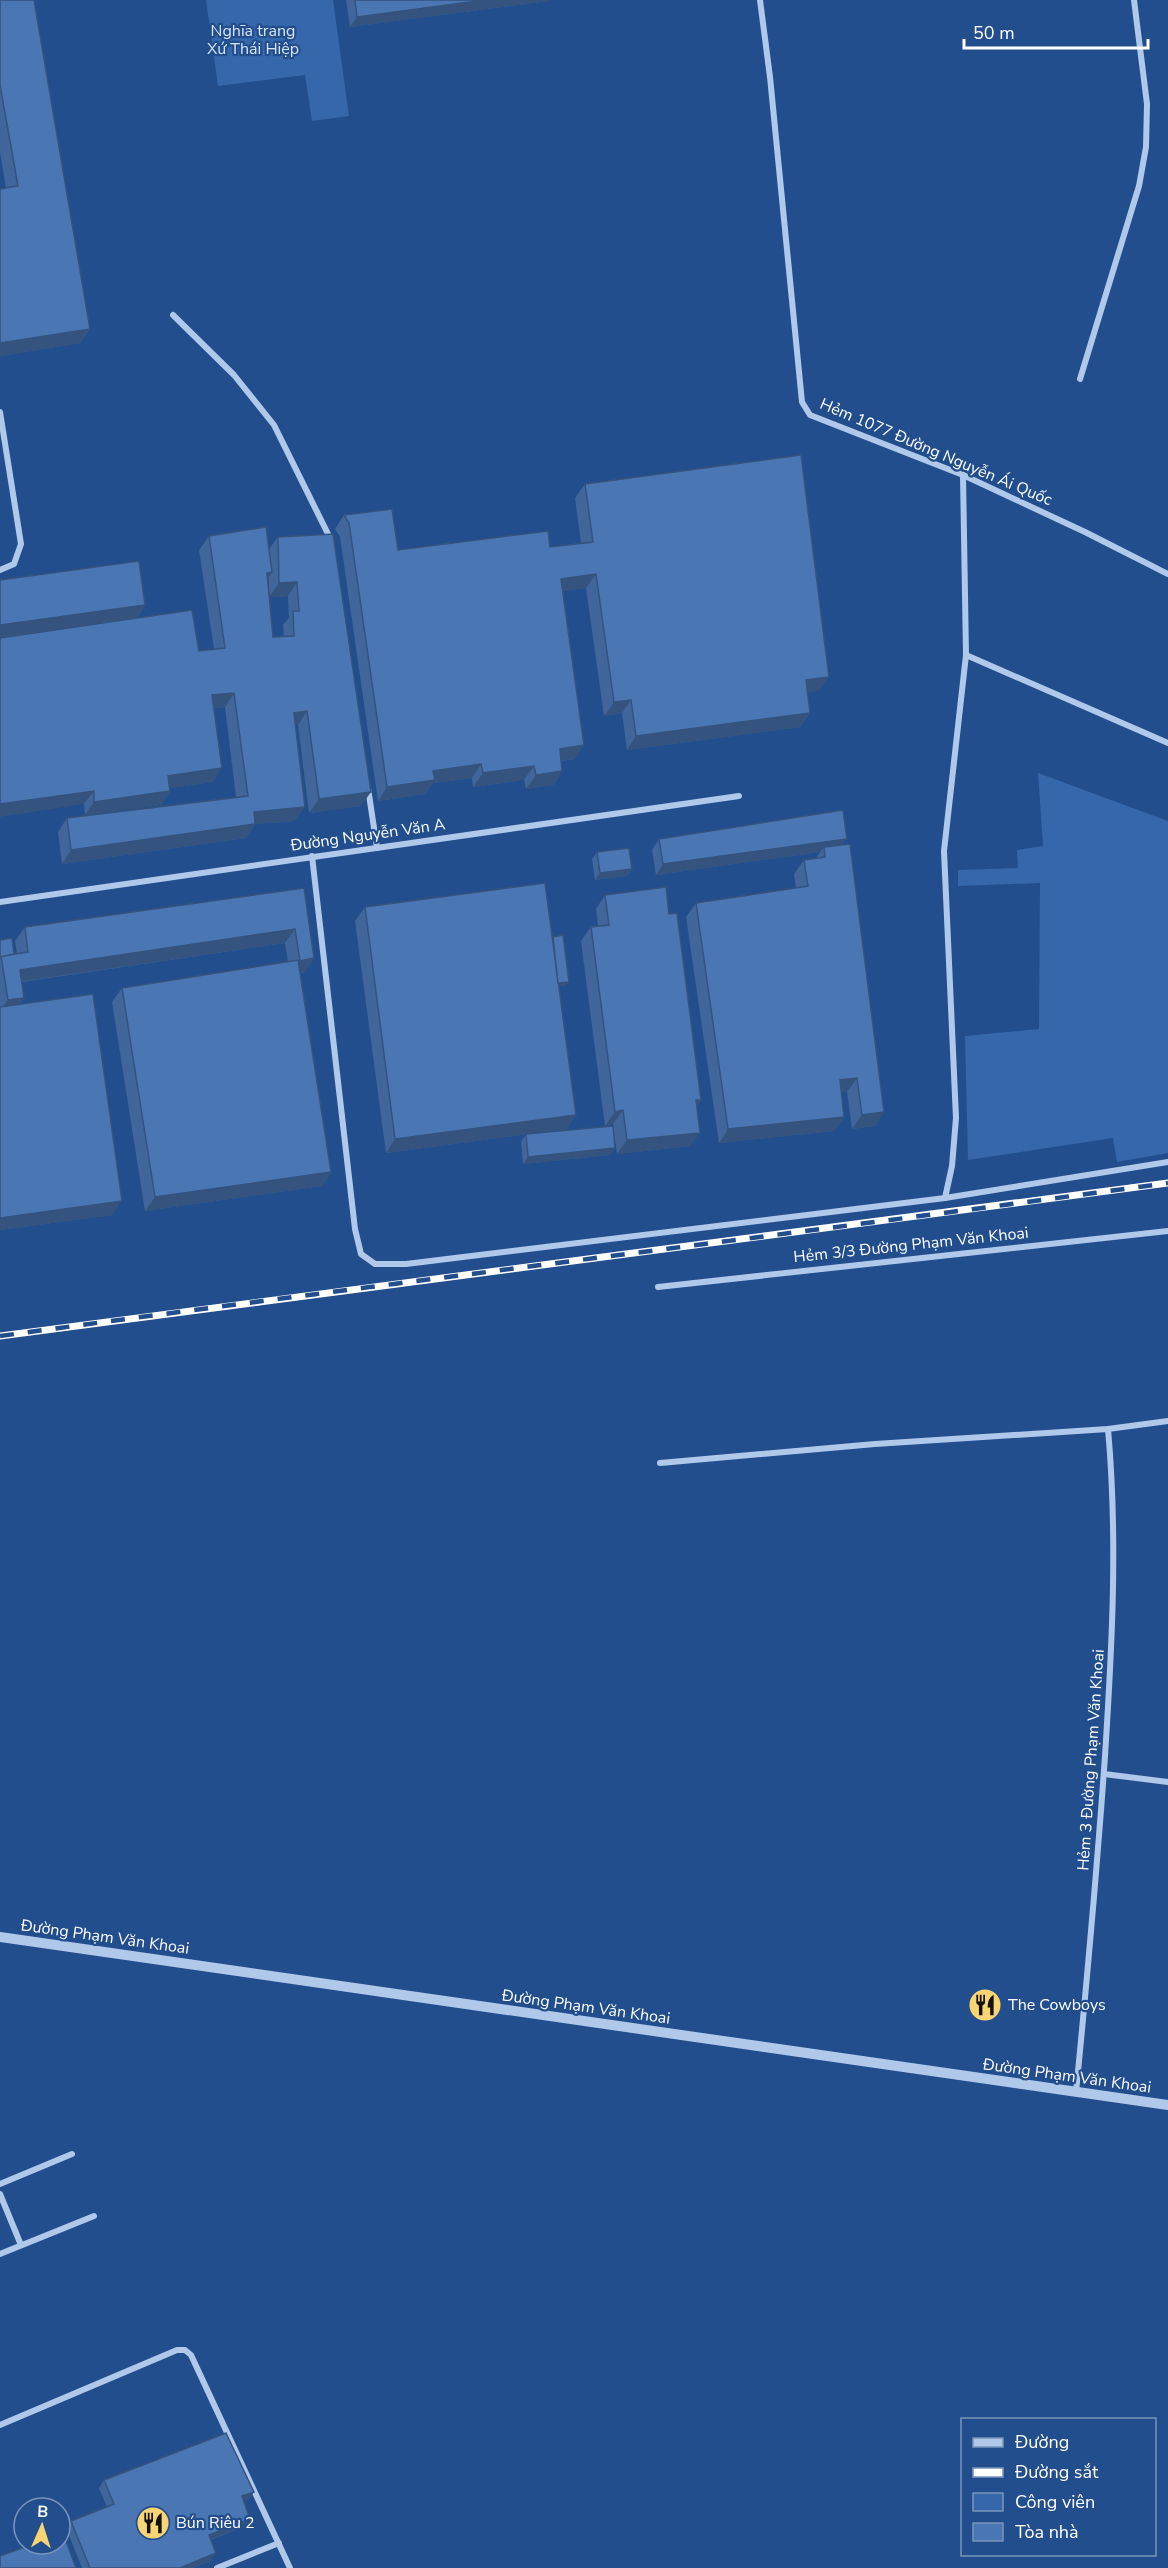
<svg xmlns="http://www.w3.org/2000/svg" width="1168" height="2568" viewBox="0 0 1168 2568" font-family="'Nunito Sans',sans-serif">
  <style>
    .green { fill: #3567aa }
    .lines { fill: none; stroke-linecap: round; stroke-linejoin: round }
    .minor { stroke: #b0c9eb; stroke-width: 6 }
    .tertiary { stroke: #b0c9eb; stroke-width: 10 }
    .rail-casing { stroke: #fff; stroke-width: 7 }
    .rail { stroke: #224e8d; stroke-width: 4.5; stroke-dasharray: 14; stroke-linecap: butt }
    .wall { fill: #40669b; fill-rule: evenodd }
    .shaded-wall { fill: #34537e }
    .building { fill: #4a77b4; stroke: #34537e; stroke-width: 1.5 }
    .labels { text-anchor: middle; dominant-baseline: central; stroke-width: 4.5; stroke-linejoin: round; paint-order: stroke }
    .park-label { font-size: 16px; fill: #d5e4f8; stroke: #224e8d }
    .street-label { font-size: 16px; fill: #fff; stroke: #224e8d }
    .poi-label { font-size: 16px; fill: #fff; stroke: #224e8d; text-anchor: start }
  </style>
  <rect width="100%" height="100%" fill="#224e8d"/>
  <g class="green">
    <path d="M 206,0 L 333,0 L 349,116 L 312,121 L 305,75 L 218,86 Z"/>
    <path d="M 1038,773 L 1168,821 L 1168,1153 L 1117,1162 L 1113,1138 L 968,1160 L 965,1036 L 1039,1029 L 1040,883 L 958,886 L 958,870 L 1018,868 L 1017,850 L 1043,846 Z"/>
  </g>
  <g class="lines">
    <g class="minor">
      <path d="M 760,0 L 770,77 L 802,402 L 810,415 L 963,475 L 1085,532 L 1168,574"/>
      <path d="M 173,315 L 234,375 L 274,425 L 331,540"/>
      <path d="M 1080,379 L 1139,186 L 1146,147 L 1147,104 L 1134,0"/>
      <path d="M 0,412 L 21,544 L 14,564 L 0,570"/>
      <path d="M 966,655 L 1168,743"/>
      <path d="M 368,788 L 377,848"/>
      <path d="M 312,856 L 355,1229 L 361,1254 L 375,1264 L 406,1264 L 945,1198 L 952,1166 L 956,1118 L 944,851 L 966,655 L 963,475"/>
      <path d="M 0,902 L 739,796"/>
      <path d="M 945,1198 L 1168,1162"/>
      <path d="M 658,1287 L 1168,1231"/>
      <path d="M 660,1463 L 875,1444 L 1108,1429 L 1168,1421"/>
      <path d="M 1104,1774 L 1168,1782"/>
      <path d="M 1076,2092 C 1087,1980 1097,1869 1105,1756 C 1112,1647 1118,1539 1108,1429"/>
      <path d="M 0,2184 L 72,2154"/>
      <path d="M 0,2194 L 21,2245"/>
      <path d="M 0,2254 L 94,2216"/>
      <path d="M 0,2425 L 177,2350 L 185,2350 L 191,2355 L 290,2568"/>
      <path d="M 217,2568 L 279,2543"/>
    </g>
    <path class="tertiary" d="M 0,1937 L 1168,2105"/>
    <defs>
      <path id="rail" d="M 0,1336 C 389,1283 779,1236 1168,1183"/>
    </defs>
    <use href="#rail" class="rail-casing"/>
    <use href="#rail" class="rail"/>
  </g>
  <g class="wall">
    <path d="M 0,0 L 90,329 L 80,343 L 0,356 L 0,189 L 6,188 L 0,152 Z"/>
    <path d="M 346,0 L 549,0 L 548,1 L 350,27 Z"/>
    <path d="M 585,484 L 819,691 L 807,692 L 810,713 L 800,727 L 627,750 L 622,713 L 604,716 L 586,588 L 563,591 L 575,759 L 561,761 L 562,771 L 553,785 L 526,789 L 524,780 L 473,787 L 472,778 L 433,783 L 425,794 L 378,801 L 340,537 L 335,529 L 344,515 L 398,550 L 550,547 L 581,543 L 575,498 Z"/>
    <path d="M 333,534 L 361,806 L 309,813 L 298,725 L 295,725 L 295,821 L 255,824 L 246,838 L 62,864 L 58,832 L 67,818 L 236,797 L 225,707 L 214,708 L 213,782 L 170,788 L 170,791 L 161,805 L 85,815 L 84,804 L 0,637 L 145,605 L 136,618 L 199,651 L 214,649 L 199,550 L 209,536 L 269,549 L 278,537 ZM 269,578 L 269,596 L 267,580 ZM 288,596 L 289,618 L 283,625 L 284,636 L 273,637 L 269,597 Z"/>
    <path d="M 659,839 L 842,845 L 884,1112 L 875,1126 L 852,1129 L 847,1092 L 841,1092 L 844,1117 L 834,1131 L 719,1143 L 686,917 L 696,903 L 796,888 L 794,874 L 804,860 L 816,858 L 820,852 L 656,875 L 652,850 Z"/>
    <path d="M 597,852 L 632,869 L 627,876 L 595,880 L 592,859 Z"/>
    <path d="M 304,888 L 314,958 L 305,972 L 300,973 L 331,1172 L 322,1186 L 145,1211 L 112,1002 L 122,988 L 288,962 L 285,943 L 22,982 L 20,1004 L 112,1215 L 0,1230 L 0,940 L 14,954 L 17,954 L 15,941 L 25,927 Z"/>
    <path d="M 605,895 L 669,914 L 701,1100 L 697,1106 L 690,1146 L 617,1154 L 613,1124 L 605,1126 L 581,941 L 591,927 L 598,926 L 596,909 Z"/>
    <path d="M 365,907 L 552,938 L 553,937 L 566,986 L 559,986 L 576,1115 L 566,1129 L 386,1153 L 355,921 Z"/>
    <path d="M 526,1134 L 615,1148 L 610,1155 L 523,1164 L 521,1142 Z"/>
    <path d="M 104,2480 L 254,2492 L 249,2499 L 243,2501 L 245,2526 L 211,2540 L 211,2561 L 193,2568 L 82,2568 L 66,2528 L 71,2521 L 107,2507 L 99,2488 Z"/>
  </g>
  <g class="shaded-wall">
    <path d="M 485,0 L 549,0 L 548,1 L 350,27 L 357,17 Z"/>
    <path d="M 90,329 L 80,343 L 0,356 L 0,343 Z"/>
    <path d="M 272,572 L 263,586 L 267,573 Z"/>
    <path d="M 596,574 L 586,588 L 551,593 L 561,579 Z"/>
    <path d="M 297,582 L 288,596 L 269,597 L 279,583 Z"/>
    <path d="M 145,605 L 135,619 L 0,637 L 0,625 Z"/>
    <path d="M 829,677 L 819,691 L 796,694 L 806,680 Z"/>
    <path d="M 234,693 L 225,707 L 202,709 L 212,695 Z"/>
    <path d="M 631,700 L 622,713 L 604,716 L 614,702 Z"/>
    <path d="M 307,711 L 298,725 L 284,727 L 294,713 Z"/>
    <path d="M 810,713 L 800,727 L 627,750 L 636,736 Z"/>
    <path d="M 584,745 L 575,759 L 550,762 L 560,749 Z"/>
    <path d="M 481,764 L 472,778 L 433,783 L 425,794 L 378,801 L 387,787 L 433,771 Z"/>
    <path d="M 534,766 L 524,780 L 473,787 L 483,773 Z"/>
    <path d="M 222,768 L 213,782 L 158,790 L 168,776 Z"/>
    <path d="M 562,771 L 553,785 L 526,789 L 536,775 Z"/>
    <path d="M 94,791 L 84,804 L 0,817 L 0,804 Z"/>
    <path d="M 170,791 L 161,805 L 85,815 L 94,802 Z"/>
    <path d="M 371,792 L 361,806 L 309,813 L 319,799 Z"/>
    <path d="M 305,807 L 295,821 L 255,824 L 246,838 L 62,864 L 71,850 L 254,812 Z"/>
    <path d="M 847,839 L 839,849 L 824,847 L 820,852 L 656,875 L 663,864 Z"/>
    <path d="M 632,869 L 627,876 L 595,880 L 600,873 Z"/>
    <path d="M 295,929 L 285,943 L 10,983 L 20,970 Z"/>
    <path d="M 314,958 L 305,972 L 290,974 L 300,961 Z"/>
    <path d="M 569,982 L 566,986 L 556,987 L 558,983 Z"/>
    <path d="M 24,998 L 15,1012 L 0,1011 L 8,1000 Z"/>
    <path d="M 857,1078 L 847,1092 L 830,1094 L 840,1080 Z"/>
    <path d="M 696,1100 L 701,1100 L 692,1114 Z"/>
    <path d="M 623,1110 L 613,1124 L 605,1126 L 615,1112 Z"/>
    <path d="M 884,1112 L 875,1126 L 852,1129 L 862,1115 Z"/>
    <path d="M 576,1115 L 566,1129 L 386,1153 L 395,1139 Z"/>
    <path d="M 844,1117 L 834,1131 L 719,1143 L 728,1129 Z"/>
    <path d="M 700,1133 L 690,1146 L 617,1154 L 627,1140 Z"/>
    <path d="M 615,1148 L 610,1155 L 523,1164 L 528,1157 Z"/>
    <path d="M 331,1172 L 322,1186 L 145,1211 L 155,1197 Z"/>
    <path d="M 122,1201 L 112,1215 L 0,1230 L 0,1218 Z"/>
    <path d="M 254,2492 L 249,2499 L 237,2503 L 242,2496 Z"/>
    <path d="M 250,2519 L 245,2526 L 204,2542 L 209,2535 Z"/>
    <path d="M 216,2553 L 211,2561 L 193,2568 L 180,2568 Z"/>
  </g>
  <g class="building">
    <path d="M 0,0 L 34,0 L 90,329 L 0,343 L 0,189 L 18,186 L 0,85 Z"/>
    <path d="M 355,0 L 485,0 L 357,17 Z"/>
    <path d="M 801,455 L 829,677 L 806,680 L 810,713 L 636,736 L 631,700 L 614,702 L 596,574 L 561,579 L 584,745 L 560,749 L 562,771 L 536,775 L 534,766 L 483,773 L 481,764 L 433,771 L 435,780 L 387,787 L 349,523 L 344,515 L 392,509 L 398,550 L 548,531 L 550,547 L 593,542 L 585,484 Z"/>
    <path d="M 266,527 L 272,572 L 267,573 L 273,637 L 294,636 L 293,611 L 299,611 L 297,582 L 279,583 L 278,537 L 333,534 L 371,792 L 319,799 L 307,711 L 294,713 L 305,807 L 254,812 L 255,824 L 71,850 L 67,818 L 248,796 L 234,693 L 212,695 L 222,768 L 168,776 L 170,791 L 94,802 L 94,791 L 0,804 L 0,638 L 192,610 L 199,651 L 225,648 L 209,536 Z"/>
    <path d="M 139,561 L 145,605 L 0,625 L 0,580 Z"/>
    <path d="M 843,810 L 847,839 L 663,864 L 659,839 Z"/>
    <path d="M 850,844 L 884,1112 L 862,1115 L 857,1078 L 840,1080 L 844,1117 L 728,1129 L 696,903 L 808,886 L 804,860 L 825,857 L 824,847 Z"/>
    <path d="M 629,848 L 632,869 L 600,873 L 597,852 Z"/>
    <path d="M 545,883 L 576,1115 L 395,1139 L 365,907 Z"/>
    <path d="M 666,887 L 669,914 L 677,913 L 701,1100 L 696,1100 L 700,1133 L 627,1140 L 623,1110 L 615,1112 L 591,927 L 609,925 L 605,895 Z"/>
    <path d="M 304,888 L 314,958 L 300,961 L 295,929 L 20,970 L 24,998 L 8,1000 L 1,956 L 28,952 L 25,927 Z"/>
    <path d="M 563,935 L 569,982 L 558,983 L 553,937 Z"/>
    <path d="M 12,938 L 14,954 L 0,957 L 0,940 Z"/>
    <path d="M 298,960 L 331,1172 L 155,1197 L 122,988 Z"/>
    <path d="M 93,994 L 122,1201 L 0,1218 L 0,1007 Z"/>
    <path d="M 613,1126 L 615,1148 L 528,1157 L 526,1134 Z"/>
    <path d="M 226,2433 L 254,2492 L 242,2496 L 250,2519 L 209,2535 L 216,2553 L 180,2568 L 90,2568 L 71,2521 L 114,2504 L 104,2480 Z"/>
    <path d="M 63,2533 L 76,2568 L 0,2568 L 0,2556 L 33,2544 L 60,2544 L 60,2534 Z"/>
  </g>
  <defs>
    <symbol id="restaurant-disc" viewBox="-11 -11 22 22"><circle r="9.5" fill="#f8d472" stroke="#224e8d"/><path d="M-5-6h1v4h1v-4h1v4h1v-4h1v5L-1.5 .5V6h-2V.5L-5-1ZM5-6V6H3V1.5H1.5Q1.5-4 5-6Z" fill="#111"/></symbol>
  </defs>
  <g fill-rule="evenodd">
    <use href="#restaurant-disc" x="966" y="1986" width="38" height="38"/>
    <use href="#restaurant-disc" x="134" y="2504" width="38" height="38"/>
  </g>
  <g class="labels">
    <g class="park-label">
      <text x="253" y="31">Nghĩa trang<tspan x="253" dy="18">Xứ Thái Hiệp</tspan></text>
    </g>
    <g class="street-label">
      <text transform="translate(936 452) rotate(23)">Hẻm 1077 Đường Nguyễn Ái Quốc</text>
      <text transform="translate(368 835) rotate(-8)">Đường Nguyễn Văn A</text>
      <text transform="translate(911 1245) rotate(-6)">Hẻm 3/3 Đường Phạm Văn Khoai</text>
      <text transform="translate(1091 1760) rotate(-86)">Hẻm 3 Đường Phạm Văn Khoai</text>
      <text transform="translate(105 1937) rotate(8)">Đường Phạm Văn Khoai</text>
      <text transform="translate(586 2007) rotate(8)">Đường Phạm Văn Khoai</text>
      <text transform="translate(1067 2076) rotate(8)">Đường Phạm Văn Khoai</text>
    </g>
    <g class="poi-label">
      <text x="1008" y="2005">The Cowboys</text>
      <text x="176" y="2523">Bún Riêu 2</text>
    </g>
  </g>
  <rect x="961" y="2418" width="195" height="138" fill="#224e8d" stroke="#7a95bb" stroke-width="1.5"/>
  <rect x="973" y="2438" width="30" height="9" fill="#b0c9eb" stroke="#7a95bb" stroke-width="1.5"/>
  <text x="1015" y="2448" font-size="18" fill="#ffffff">Đường</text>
  <rect x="973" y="2468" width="30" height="9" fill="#ffffff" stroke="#7a95bb" stroke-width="1.5"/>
  <text x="1015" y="2478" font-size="18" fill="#ffffff">Đường sắt</text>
  <rect x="973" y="2493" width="30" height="18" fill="#3567aa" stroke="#7a95bb" stroke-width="1.5"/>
  <text x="1015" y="2508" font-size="18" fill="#ffffff">Công viên</text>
  <rect x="973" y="2523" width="30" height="18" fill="#4a77b4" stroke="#7a95bb" stroke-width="1.5"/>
  <text x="1015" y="2538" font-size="18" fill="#ffffff">Tòa nhà</text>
  <g transform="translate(42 2526) rotate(3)"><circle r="28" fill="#224e8d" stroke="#7a95bb" stroke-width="1.5"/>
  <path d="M0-4.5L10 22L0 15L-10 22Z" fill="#f8d472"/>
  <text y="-9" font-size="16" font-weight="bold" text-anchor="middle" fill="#ffffff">B</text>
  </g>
  <path d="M964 39v9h184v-9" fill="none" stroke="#ffffff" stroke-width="3"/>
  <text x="973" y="39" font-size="18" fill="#ffffff" stroke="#224e8d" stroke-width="4.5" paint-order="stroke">50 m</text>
</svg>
